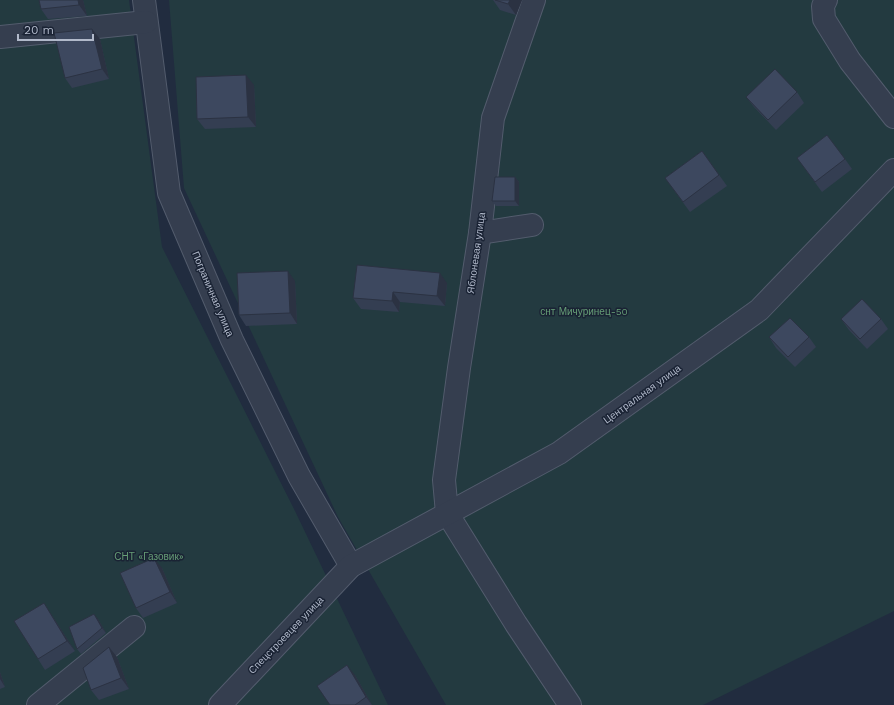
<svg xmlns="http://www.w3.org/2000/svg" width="894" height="705" viewBox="0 0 894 705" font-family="'Work Sans',sans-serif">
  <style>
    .green { fill: #233a40 }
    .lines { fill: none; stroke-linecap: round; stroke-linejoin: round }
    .minor-casing { stroke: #535c6d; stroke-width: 24 }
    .minor { stroke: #353e4f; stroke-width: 22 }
    .wall { fill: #343e52 }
    .shaded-wall { fill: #2b3242 }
    .building { fill: #3d485f; stroke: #2b3242 }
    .labels { text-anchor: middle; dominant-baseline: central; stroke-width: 3; stroke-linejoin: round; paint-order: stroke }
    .street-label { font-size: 10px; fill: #b1b9ca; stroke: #1a2334 }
    .park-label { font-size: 10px; fill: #669d76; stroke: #1a2334 }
  </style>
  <rect width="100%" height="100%" fill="#212c3f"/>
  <g class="green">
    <path d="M 0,0 L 129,0 L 162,247 L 295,511 L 388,705 L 0,705 Z"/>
    <path d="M 169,0 L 894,0 L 894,611 L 703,705 L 446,705 L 338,517 L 184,188 Z"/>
  </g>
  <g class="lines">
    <defs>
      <g id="minor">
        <path d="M 144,0 L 169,193 L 232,340 L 299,476 L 351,566"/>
        <path d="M 534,0 L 493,118 L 480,233 L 459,368 L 444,480 L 447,513 L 516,624 L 570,705"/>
        <path d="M 826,0 L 823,6 L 824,19 L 850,61 L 894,117"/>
        <path d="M 0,37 L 146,22"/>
        <path d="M 480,233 L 532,225"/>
        <path d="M 38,705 L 134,627"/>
        <path d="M 220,705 L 351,566 L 559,453 L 759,310 L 894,170"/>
      </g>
    </defs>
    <use href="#minor" class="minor-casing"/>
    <use href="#minor" class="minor"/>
  </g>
  <g class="wall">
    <path d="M 39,0 L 83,0 L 87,16 L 48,19 L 41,9 Z"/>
    <path d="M 493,0 L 522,0 L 516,15 L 500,10 Z"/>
    <path d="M 100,39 L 109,79 L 72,88 L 65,78 Z"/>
    <path d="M 254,85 L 256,127 L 205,129 L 197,119 Z"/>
    <path d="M 797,92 L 804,103 L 776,130 L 754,107 L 746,97 Z"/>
    <path d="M 702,151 L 727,186 L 690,212 L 665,178 Z"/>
    <path d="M 797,158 L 845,159 L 852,169 L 822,192 Z"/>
    <path d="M 515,177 L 519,182 L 519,206 L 496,206 L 492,201 Z"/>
    <path d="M 295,281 L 297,324 L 246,326 L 239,315 Z"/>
    <path d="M 447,283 L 445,306 L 400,302 L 399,312 L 361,309 L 353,298 Z"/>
    <path d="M 841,319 L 881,319 L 888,329 L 867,349 L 849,330 Z"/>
    <path d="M 769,337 L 809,337 L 816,347 L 795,367 L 776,348 Z"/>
    <path d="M 162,568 L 177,603 L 143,618 L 136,608 Z"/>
    <path d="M 51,614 L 75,651 L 45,670 L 38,659 Z"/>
    <path d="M 98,619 L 106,633 L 81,654 L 77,649 Z"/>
    <path d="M 117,657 L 129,689 L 99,700 L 91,690 Z"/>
    <path d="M 0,672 L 5,687 L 0,689 Z"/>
    <path d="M 355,675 L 372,705 L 330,705 Z"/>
  </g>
  <g class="shaded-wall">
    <path d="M 78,0 L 83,0 L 87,16 L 79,5 Z"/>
    <path d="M 510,0 L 522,0 L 516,15 L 508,4 Z"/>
    <path d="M 92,29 L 100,39 L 109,79 L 102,69 Z"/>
    <path d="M 246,75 L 254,85 L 256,127 L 248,117 Z"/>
    <path d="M 515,177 L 519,182 L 519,206 L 515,201 Z"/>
    <path d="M 288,271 L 295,281 L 297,324 L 290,313 Z"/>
    <path d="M 440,273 L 447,283 L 445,306 L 437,296 Z"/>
    <path d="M 393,292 L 400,302 L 399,312 L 392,301 Z"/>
    <path d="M 154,558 L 162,568 L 177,603 L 170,592 Z"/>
    <path d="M 44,603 L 51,614 L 75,651 L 67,641 Z"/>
    <path d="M 94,614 L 98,619 L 106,633 L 102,628 Z"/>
    <path d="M 109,647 L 117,657 L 129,689 L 121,678 Z"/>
    <path d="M 347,665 L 355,675 L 372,705 L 366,697 Z"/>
    <path d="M 0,672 L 5,687 L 0,679 Z"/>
  </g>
  <g class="building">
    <path d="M 39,0 L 78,0 L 79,5 L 41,9 Z"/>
    <path d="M 495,0 L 510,0 L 508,4 Z"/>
    <path d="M 92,29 L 102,69 L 65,78 L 54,33 Z"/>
    <path d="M 775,69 L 797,92 L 768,120 L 746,97 Z"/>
    <path d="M 246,75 L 248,117 L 197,119 L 196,77 Z"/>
    <path d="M 827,135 L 845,159 L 815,182 L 797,158 Z"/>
    <path d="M 702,151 L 719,175 L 683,202 L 665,178 Z"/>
    <path d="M 495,177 L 515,177 L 515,201 L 492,201 Z"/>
    <path d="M 357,265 L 440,273 L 437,296 L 393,292 L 392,301 L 353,298 Z"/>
    <path d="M 288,271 L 290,313 L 239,315 L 237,273 Z"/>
    <path d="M 862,299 L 881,319 L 860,339 L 841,319 Z"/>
    <path d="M 790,318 L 809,337 L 788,357 L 769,337 Z"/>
    <path d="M 154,558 L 170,592 L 136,608 L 120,573 Z"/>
    <path d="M 44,603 L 67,641 L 38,659 L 14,621 Z"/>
    <path d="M 94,614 L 102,628 L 77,649 L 69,627 Z"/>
    <path d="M 109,647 L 121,678 L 91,690 L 83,668 Z"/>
    <path d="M 347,665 L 366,697 L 355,705 L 330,705 L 317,686 Z"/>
  </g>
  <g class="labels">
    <g class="street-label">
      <text transform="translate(476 253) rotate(-82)">Яблоневая улица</text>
      <text transform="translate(213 294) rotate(67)">Пограничная улица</text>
      <text transform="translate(642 394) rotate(-36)">Центральная улица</text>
      <text transform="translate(286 635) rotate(-46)">Спецстроевцев улица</text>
    </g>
    <g class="park-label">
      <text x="584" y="311">снт Мичуринец-50</text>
      <text x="149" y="556">СНТ «Газовик»</text>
    </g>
  </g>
  <path d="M18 34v6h75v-6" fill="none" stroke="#b1b9ca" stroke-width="2"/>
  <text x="24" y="34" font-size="12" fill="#b1b9ca" stroke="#1a2334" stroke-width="3" paint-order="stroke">20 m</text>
</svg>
